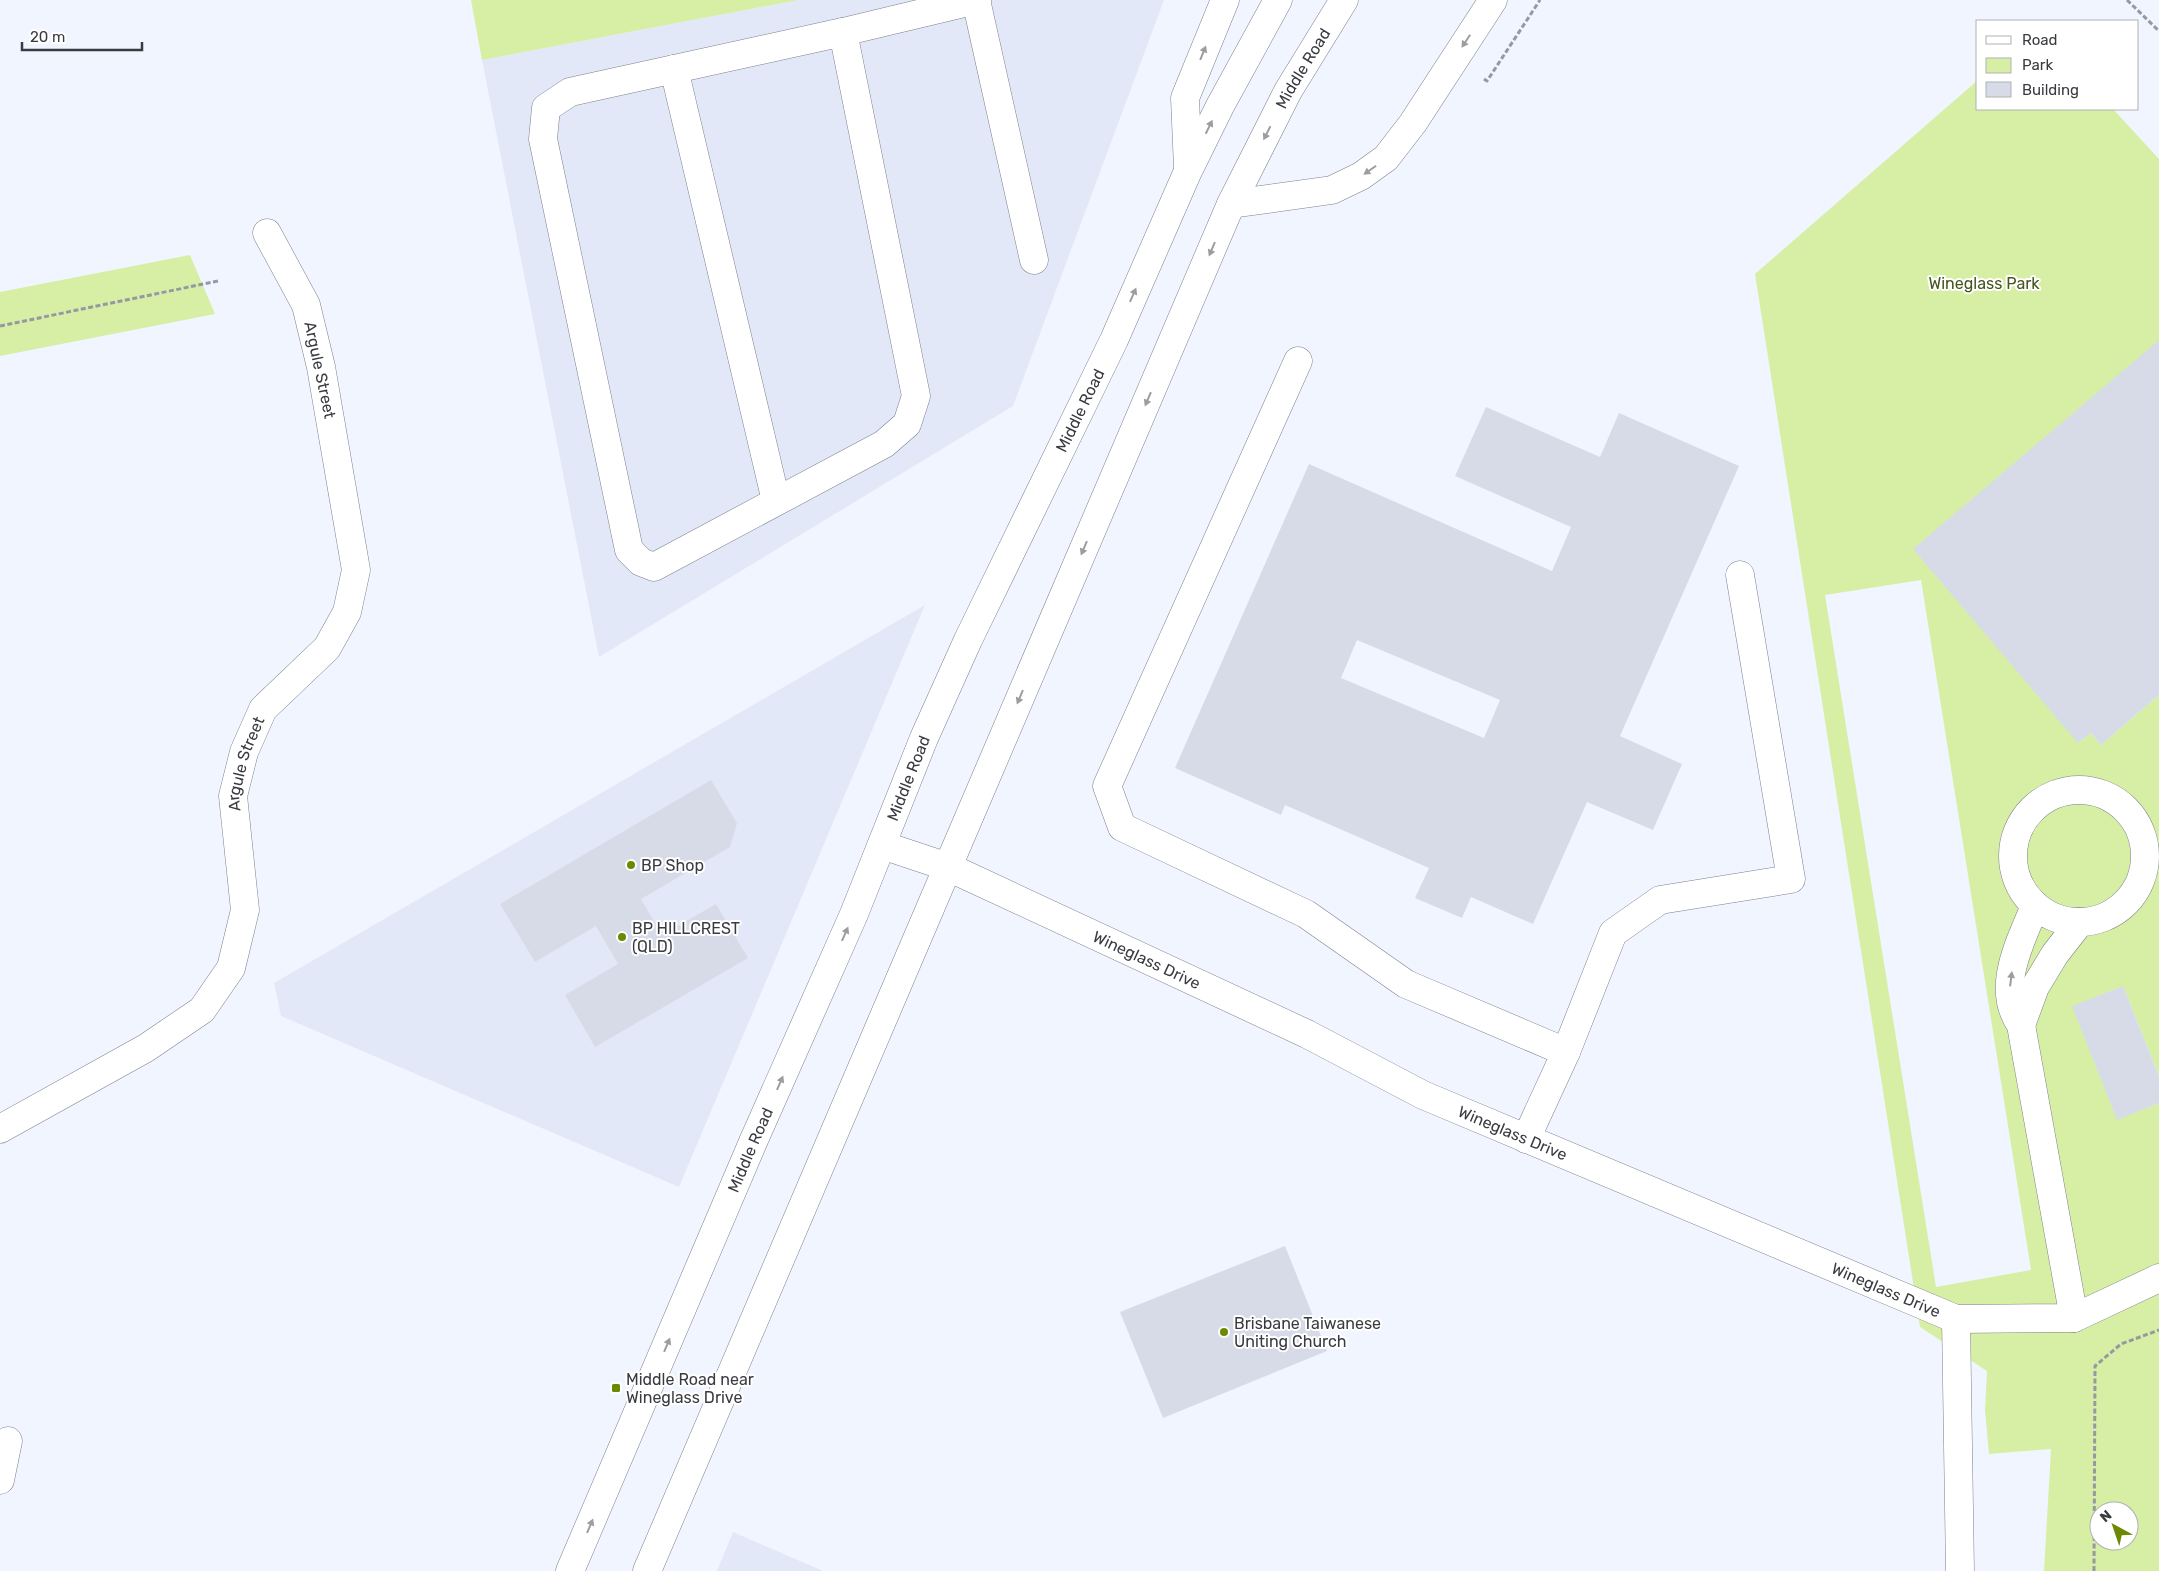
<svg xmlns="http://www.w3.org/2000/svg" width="2159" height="1571" viewBox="0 0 2159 1571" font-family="Rubik,sans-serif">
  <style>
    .built { fill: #e3e8f8 }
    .green { fill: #d7efa4; fill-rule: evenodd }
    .building { fill: #d7dbe8; fill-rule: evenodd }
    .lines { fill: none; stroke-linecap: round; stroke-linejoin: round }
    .minor-casing { stroke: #7d808c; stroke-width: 29 }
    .major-casing { stroke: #7d808c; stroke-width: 29 }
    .path { stroke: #9699a1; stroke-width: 3; stroke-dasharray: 5 2.5; stroke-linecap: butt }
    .minor { stroke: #fff; stroke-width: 28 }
    .major { stroke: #fff; stroke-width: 28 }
    .oneway { fill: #9c9da0 }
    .poi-dot { fill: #6d8900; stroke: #fff; stroke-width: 2 }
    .labels { text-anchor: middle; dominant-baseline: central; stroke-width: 4; stroke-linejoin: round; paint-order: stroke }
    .street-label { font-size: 16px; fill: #393b40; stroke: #fff }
    .park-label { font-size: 16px; fill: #46551f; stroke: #fff }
    .poi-label { font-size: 16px; fill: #393b40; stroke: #fff; text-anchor: start }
  </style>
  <rect width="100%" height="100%" fill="#f1f5ff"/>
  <g class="built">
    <path d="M 799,0 L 1164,0 L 1013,406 L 599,657 L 482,60 Z"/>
    <path d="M 925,605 L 679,1187 L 281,1016 L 274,983 Z"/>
    <path d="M 733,1532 L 823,1571 L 717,1571 Z"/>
  </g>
  <g class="green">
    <path d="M 471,0 L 799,0 L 482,60 Z"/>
    <path d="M 1978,80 L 1978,109 L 2113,109 L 2159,159 L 2159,340 L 2078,743 L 2091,733 L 2101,745 L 2159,695 L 2159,1076 L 2123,986 L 2073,1007 L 2117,1119 L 2159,1103 L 2159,1571 L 2044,1571 L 2051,1449 L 1989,1454 L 1985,1410 L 1987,1371 L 1920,1327 L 1755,274 ZM 1921,580 L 2031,1270 L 1936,1287 L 1825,595 ZM 2099,1511 L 2129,1511 L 2129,1541 L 2099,1541 Z"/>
    <path d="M 190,255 L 215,314 L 0,356 L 0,292 Z"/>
  </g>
  <g class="building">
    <path d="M 2159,340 L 2159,695 L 2101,745 L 2091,733 L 2078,743 L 1913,549 Z"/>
    <path d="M 1486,407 L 1600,457 L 1619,413 L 1739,466 L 1620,736 L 1682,764 L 1653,830 L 1587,802 L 1533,924 L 1471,897 L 1462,918 L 1415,898 L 1429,868 L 1285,805 L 1281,815 L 1175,768 L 1309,464 L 1552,571 L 1571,527 L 1455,476 ZM 1357,640 L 1500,700 L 1484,738 L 1341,678 Z"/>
    <path d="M 711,780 L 737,823 L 730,847 L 641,899 L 662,935 L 716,904 L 748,958 L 595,1047 L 565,995 L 618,964 L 596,926 L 535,962 L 500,904 Z"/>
    <path d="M 2123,986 L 2159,1076 L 2159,1103 L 2117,1120 L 2072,1006 Z"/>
    <path d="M 1285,1246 L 1327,1351 L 1163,1418 L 1120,1312 Z"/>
  </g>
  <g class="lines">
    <defs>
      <g id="minor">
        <path d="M 976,0 L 1034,260"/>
        <path d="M 843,32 L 916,396 L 907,424 L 884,444 L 654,567 L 641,562 L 629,550 L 543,139 L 546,108 L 570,92 Z"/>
        <path d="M 843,32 L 977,0"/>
        <path d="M 674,69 L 776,501"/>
        <path d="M 1298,361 L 1107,786 L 1122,827 L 1306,914 L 1406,984 L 1566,1052 L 1526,1139"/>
        <circle cx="2079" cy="856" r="66"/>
        <path id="s1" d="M 882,845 L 948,867 L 1307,1034 L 1423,1095 L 1956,1319 L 2074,1318 L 2159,1278"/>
        <path d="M 2035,906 C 2020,943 1995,988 2021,1025 L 2074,1318"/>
        <path d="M 2021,1025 L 2035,987 L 2055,954 L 2080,922"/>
        <path d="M 1566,1052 L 1613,933 L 1660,900 L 1791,879 L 1740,575"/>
        <path id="s2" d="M 0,1129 L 146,1048 L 202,1010 L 231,968 L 245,910 L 233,796 L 244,752 L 263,709 L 327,648 L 347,612 L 356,570 L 321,367 L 306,305 L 267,233"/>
        <path d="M 1956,1319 L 1960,1571"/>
        <path d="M 0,1480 L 8,1441"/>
      </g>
      <g id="major">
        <path d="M 1188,168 L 1185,98 L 1225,0"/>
        <path d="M 1231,204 L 1332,190 L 1361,176 L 1386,158 L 1413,123 L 1493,0"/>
        <path id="s3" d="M 570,1571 L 753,1142 L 854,914 L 924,738 L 968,640 L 1114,340 L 1188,171 L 1220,106 L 1278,0"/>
        <path id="s4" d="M 647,1571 L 1231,204 L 1288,91 L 1344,0"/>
      </g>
    </defs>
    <use href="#minor" class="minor-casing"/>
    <use href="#major" class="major-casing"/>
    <g class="path">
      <path d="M 2127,0 L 2159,31"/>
      <path d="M 1484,79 L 1487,81 L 1540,0"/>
      <path d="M 0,326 L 218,281"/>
      <path d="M 2094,1571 L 2095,1366 L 2121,1344 L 2159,1330"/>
    </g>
    <use href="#minor" class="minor"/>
    <use href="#major" class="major"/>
  </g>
  <defs><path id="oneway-solid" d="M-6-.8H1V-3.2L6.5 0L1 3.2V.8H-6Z" transform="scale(1.25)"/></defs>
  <g class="oneway">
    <use href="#oneway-solid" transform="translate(1466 41) rotate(124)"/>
    <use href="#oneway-solid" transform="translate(1203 53) rotate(-68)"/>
    <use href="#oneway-solid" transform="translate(1209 127) rotate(-64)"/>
    <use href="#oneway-solid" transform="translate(1267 133) rotate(117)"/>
    <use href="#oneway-solid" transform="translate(1370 170) rotate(145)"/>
    <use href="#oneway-solid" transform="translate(1212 249) rotate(113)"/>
    <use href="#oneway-solid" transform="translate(1133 295) rotate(-66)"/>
    <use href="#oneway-solid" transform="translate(1148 399) rotate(113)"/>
    <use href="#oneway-solid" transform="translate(1084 548) rotate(113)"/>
    <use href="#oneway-solid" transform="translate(1020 697) rotate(113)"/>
    <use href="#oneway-solid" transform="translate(845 934) rotate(-66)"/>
    <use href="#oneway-solid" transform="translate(2011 979) rotate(-83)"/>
    <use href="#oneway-solid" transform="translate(780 1083) rotate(-66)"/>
    <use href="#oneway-solid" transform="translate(667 1345) rotate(-67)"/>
    <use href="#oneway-solid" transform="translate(590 1526) rotate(-67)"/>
  </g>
  <g class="poi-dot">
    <circle cx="631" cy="865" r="5"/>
    <circle cx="622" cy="937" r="5"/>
    <circle cx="1224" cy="1332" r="5"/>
    <rect x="611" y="1383" width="10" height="10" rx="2.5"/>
  </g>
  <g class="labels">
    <g class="street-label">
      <text stroke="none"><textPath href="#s4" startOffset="1640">Middle Road</textPath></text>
      <text transform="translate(320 370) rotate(78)">Argule Street</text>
      <text stroke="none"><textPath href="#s3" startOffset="1268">Middle Road</textPath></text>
      <text stroke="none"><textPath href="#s2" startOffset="494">Argule Street</textPath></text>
      <text stroke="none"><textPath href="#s3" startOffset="862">Middle Road</textPath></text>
      <text stroke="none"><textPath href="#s1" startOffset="289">Wineglass Drive</textPath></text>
      <text stroke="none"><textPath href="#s1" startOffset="694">Wineglass Drive</textPath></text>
      <text stroke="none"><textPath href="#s3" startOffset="458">Middle Road</textPath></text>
      <text stroke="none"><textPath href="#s1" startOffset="1099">Wineglass Drive</textPath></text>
    </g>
    <g class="park-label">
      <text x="1984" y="283">Wineglass Park</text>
    </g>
    <g class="poi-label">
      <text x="641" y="865">BP Shop</text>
      <text x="632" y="928">BP HILLCREST<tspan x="632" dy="18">(QLD)</tspan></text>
      <text x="1234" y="1323">Brisbane Taiwanese<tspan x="1234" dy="18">Uniting Church</tspan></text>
      <text x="626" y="1379">Middle Road near<tspan x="626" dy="18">Wineglass Drive</tspan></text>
    </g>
  </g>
  <rect x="1976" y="20" width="162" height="90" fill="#ffffff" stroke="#b0b1b3"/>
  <rect x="1986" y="36" width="25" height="8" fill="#ffffff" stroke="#b0b1b3"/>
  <text x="2022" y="45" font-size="15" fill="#393b40">Road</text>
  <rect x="1986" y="58" width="25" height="15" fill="#d7efa4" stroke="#b0b1b3"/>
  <text x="2022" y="70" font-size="15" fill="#393b40">Park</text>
  <rect x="1986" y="82" width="25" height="15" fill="#d7dbe8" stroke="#b0b1b3"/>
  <text x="2022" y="95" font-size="15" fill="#393b40">Building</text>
  <g transform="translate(2114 1526) rotate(320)"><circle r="24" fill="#ffffff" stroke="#b0b1b3"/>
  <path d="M0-4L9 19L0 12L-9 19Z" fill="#6d8900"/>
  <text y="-8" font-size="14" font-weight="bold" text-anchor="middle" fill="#393b40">N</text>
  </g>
  <path d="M22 42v8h120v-8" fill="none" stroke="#393b40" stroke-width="2.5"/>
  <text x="30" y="42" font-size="15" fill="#393b40" stroke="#ffffff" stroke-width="4" paint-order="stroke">20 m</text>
</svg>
